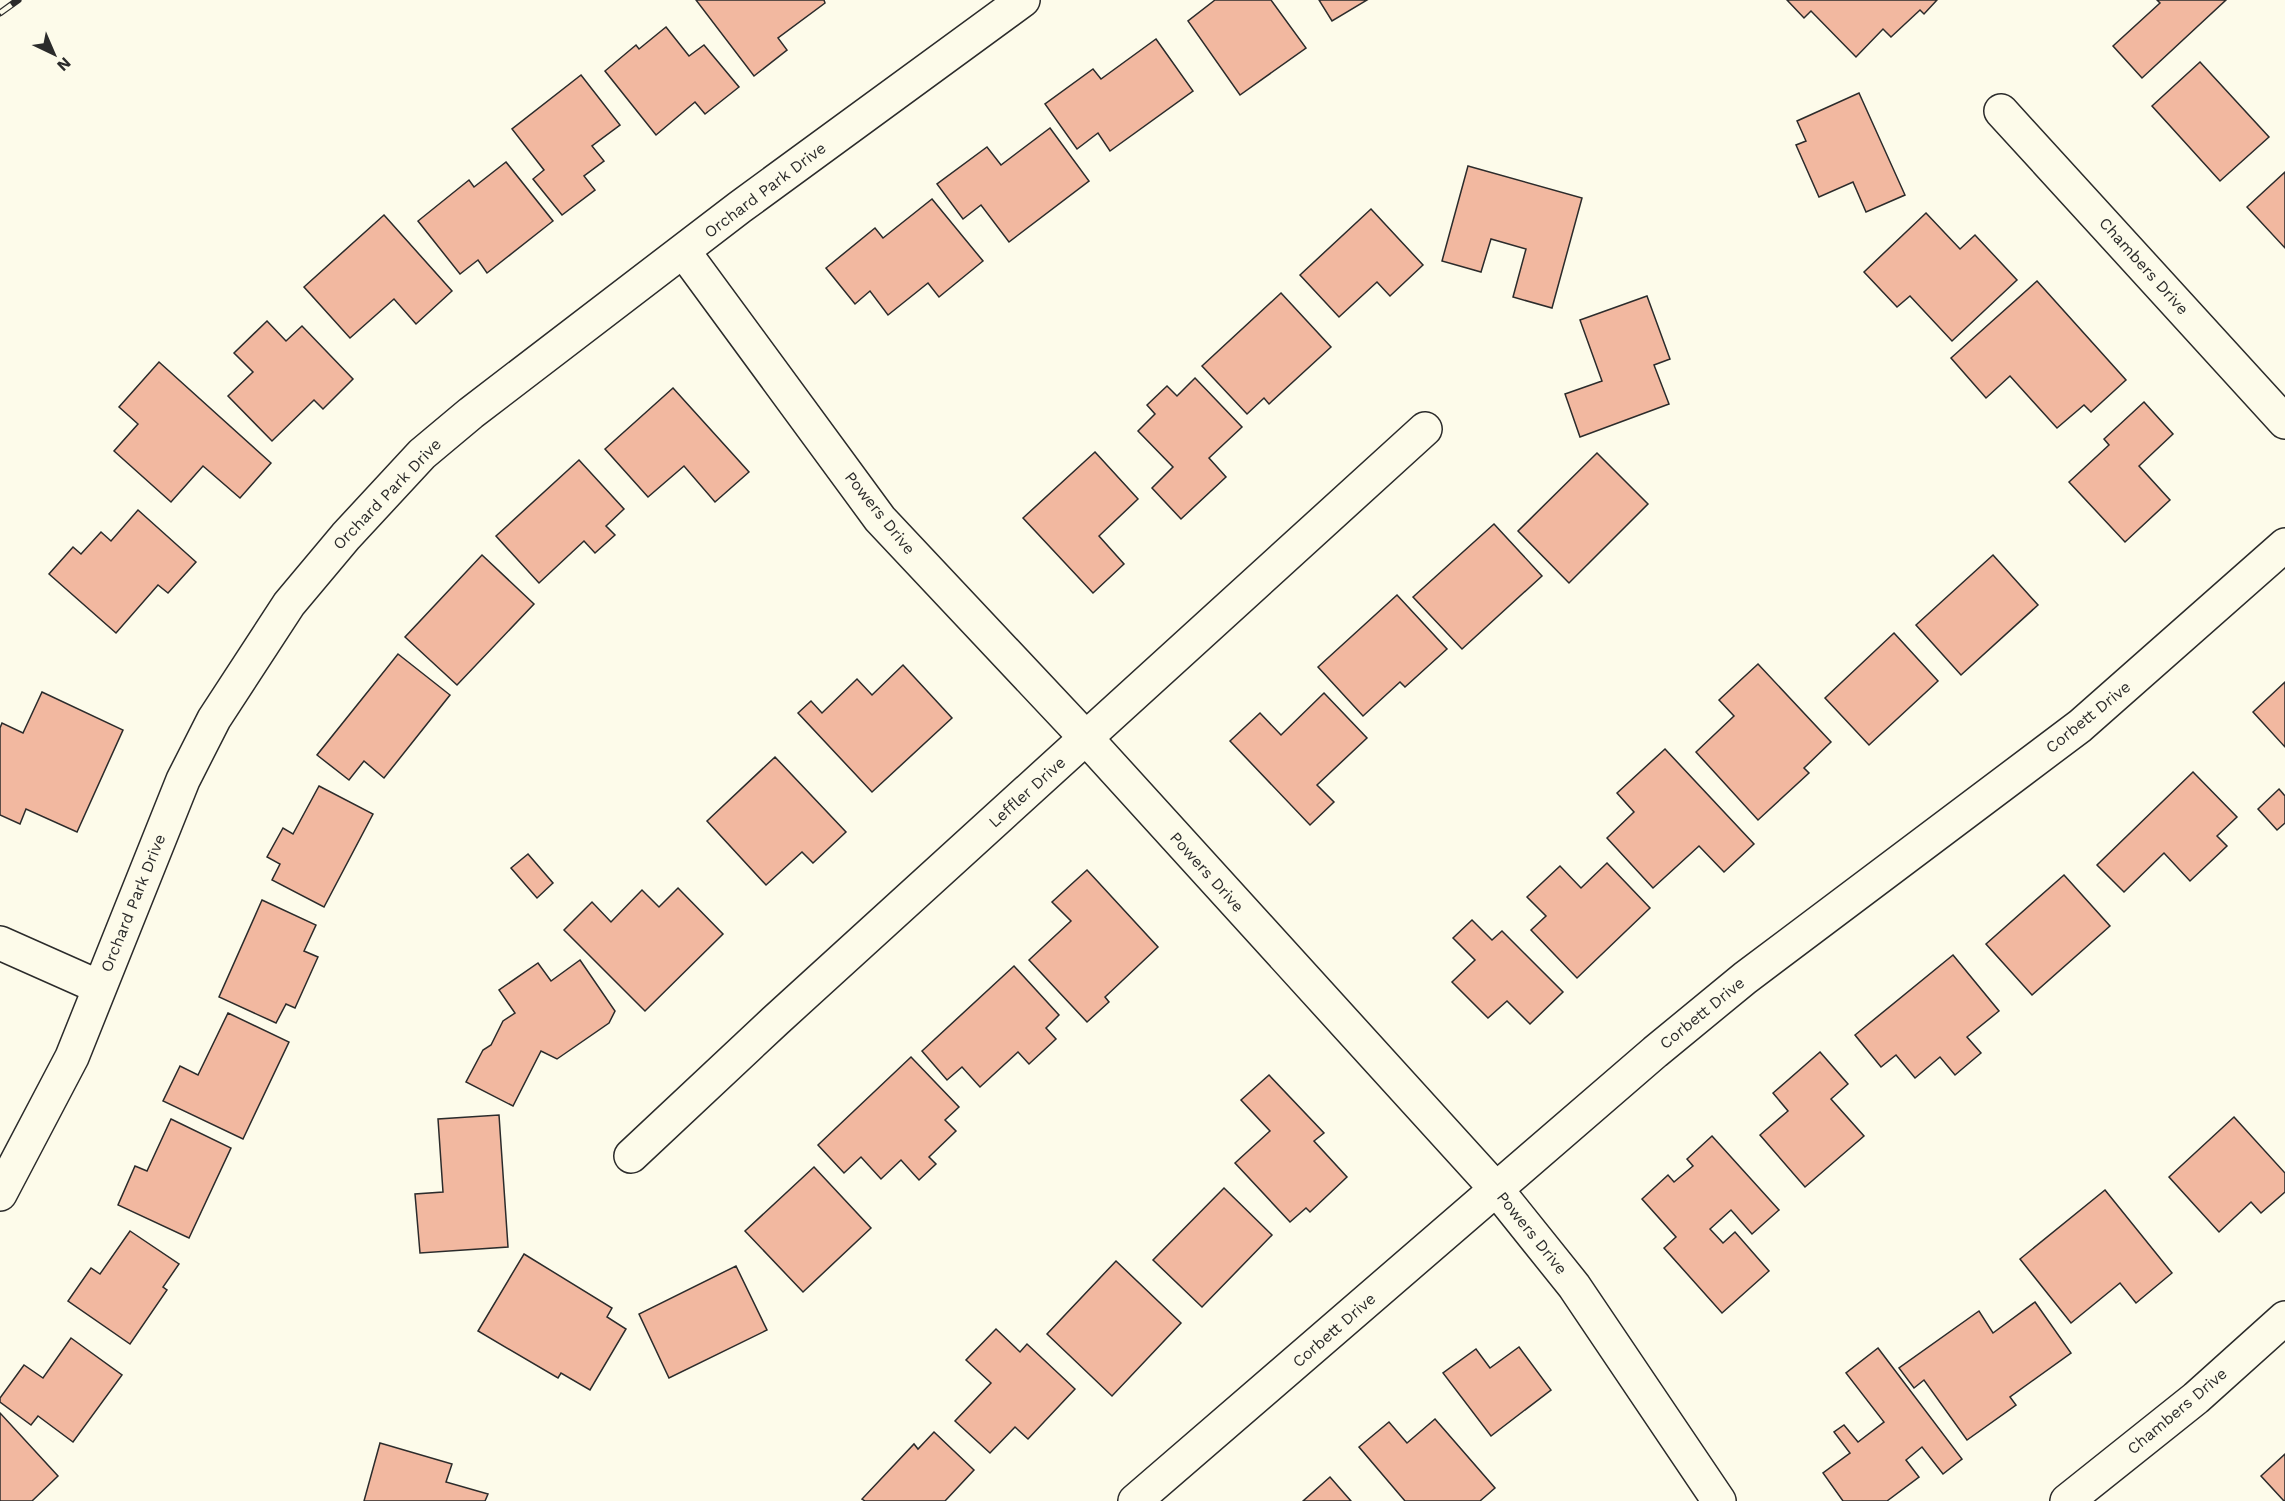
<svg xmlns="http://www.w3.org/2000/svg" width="2285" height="1501" viewBox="0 0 2285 1501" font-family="'Work Sans',sans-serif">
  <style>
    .building { fill: #f2b8a0; stroke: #2b2b2b; stroke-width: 1.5 }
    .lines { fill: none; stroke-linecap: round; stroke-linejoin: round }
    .street-casing { stroke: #2b2b2b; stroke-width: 36 }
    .street { stroke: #fdfbea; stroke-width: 33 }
    .rail-casing { stroke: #2b2b2b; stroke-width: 7 }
    .rail { stroke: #fdfbea; stroke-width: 4.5; stroke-dasharray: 14; stroke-linecap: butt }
    .labels { text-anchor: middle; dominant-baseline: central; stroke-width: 4.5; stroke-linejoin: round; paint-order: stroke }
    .street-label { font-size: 16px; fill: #2b2b2b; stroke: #fdfbea }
  </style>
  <rect width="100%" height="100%" fill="#fdfbea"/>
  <g class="building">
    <path d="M 696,0 L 824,0 L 825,3 L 778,38 L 787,50 L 754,76 Z"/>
    <path d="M 1215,0 L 1271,0 L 1306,48 L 1240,95 L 1188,21 Z"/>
    <path d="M 1319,0 L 1367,0 L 1332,21 Z"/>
    <path d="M 1787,0 L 1937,0 L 1924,14 L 1920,10 L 1891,37 L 1883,29 L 1856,57 L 1811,11 L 1804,18 Z"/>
    <path d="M 2157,0 L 2226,0 L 2142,78 L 2113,46 L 2160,3 Z"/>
    <path d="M 666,27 L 689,56 L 704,45 L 739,87 L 705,114 L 695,102 L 656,135 L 605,71 L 636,45 L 639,49 Z"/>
    <path d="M 1156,39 L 1193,91 L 1110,151 L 1098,133 L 1077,149 L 1045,104 L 1093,69 L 1101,79 Z"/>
    <path d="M 2200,62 L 2269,137 L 2220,181 L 2152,106 Z"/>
    <path d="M 581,75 L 620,125 L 592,146 L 604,161 L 584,176 L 595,190 L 562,215 L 533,179 L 544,170 L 512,129 Z"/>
    <path d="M 1859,93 L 1905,195 L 1866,212 L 1853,182 L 1819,197 L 1796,145 L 1806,141 L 1797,121 Z"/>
    <path d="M 1050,128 L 1089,181 L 1009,242 L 981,205 L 963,219 L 937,184 L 987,147 L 1001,165 Z"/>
    <path d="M 506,162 L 553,221 L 487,273 L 478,260 L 460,274 L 418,221 L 469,180 L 474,187 Z"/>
    <path d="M 1468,166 L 1582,198 L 1552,308 L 1513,297 L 1526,249 L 1491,239 L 1481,272 L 1442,261 Z"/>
    <path d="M 2285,172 L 2285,248 L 2247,207 Z"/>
    <path d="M 932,199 L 983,261 L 939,297 L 928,283 L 888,315 L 870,291 L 855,304 L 826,268 L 875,228 L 883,238 Z"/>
    <path d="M 1371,209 L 1423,265 L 1390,296 L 1377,282 L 1339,317 L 1300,275 Z"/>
    <path d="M 1926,213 L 1960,249 L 1975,235 L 2017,280 L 1952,341 L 1910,296 L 1897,307 L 1864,272 Z"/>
    <path d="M 384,215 L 452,291 L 416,324 L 394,299 L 350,338 L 304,287 Z"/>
    <path d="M 2037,281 L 2126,380 L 2091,412 L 2084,405 L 2057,428 L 2010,376 L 1986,398 L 1951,358 Z"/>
    <path d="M 1281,293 L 1331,347 L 1269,404 L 1264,398 L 1247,414 L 1202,366 Z"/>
    <path d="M 1647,296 L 1670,359 L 1654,365 L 1669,404 L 1580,437 L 1565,394 L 1602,381 L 1580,320 Z"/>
    <path d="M 267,321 L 286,341 L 302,326 L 353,379 L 323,409 L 314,400 L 272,441 L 228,396 L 253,372 L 234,353 Z"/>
    <path d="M 159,362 L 271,463 L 240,498 L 203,466 L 171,502 L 114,451 L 138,424 L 119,407 Z"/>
    <path d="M 1195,378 L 1242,427 L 1209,458 L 1226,477 L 1181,519 L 1152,488 L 1173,467 L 1138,431 L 1155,414 L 1147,405 L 1167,386 L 1177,396 Z"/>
    <path d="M 673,388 L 749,472 L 715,502 L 684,466 L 648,497 L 605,449 Z"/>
    <path d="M 2144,402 L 2173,434 L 2139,466 L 2170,500 L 2125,542 L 2069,482 L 2109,445 L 2104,439 Z"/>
    <path d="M 1095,452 L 1138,499 L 1099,536 L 1124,564 L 1093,593 L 1023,518 Z"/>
    <path d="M 1597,453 L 1648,504 L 1569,583 L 1518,531 Z"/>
    <path d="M 579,460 L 624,509 L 606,526 L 615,535 L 595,553 L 584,541 L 539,583 L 496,536 Z"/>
    <path d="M 138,510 L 196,562 L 168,593 L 158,585 L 116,633 L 49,574 L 73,547 L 81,554 L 101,532 L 111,541 Z"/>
    <path d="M 1494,524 L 1542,576 L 1462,649 L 1413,597 Z"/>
    <path d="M 482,555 L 534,604 L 457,685 L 405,637 Z"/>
    <path d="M 1993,555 L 2038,605 L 1961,675 L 1916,625 Z"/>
    <path d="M 1397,595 L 1447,649 L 1405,687 L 1400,682 L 1363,716 L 1318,667 Z"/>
    <path d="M 1894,633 L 1938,681 L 1869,745 L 1825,698 Z"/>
    <path d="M 398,654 L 450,695 L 384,778 L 364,761 L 349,780 L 317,755 Z"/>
    <path d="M 1758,664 L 1831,742 L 1804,768 L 1809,773 L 1758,820 L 1696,752 L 1734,716 L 1719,700 Z"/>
    <path d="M 903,665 L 952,718 L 872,792 L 798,713 L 811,701 L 822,713 L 857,679 L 872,695 Z"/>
    <path d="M 2285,682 L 2285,747 L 2253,712 Z"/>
    <path d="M 42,692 L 123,730 L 77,832 L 26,809 L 20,824 L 0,815 L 0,728 L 2,723 L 23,733 Z"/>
    <path d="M 1324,693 L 1367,738 L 1317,785 L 1334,802 L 1310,825 L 1230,741 L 1260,713 L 1281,735 Z"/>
    <path d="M 1665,749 L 1754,844 L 1724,872 L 1699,846 L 1653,888 L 1607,838 L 1634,812 L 1617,793 Z"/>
    <path d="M 775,757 L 846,832 L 813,863 L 802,852 L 766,885 L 707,821 Z"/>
    <path d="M 2193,772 L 2237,817 L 2217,836 L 2227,846 L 2190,881 L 2164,853 L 2124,892 L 2097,865 Z"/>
    <path d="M 319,786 L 373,814 L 324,907 L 272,880 L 280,864 L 267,857 L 283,828 L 293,834 Z"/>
    <path d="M 2279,789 L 2285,796 L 2285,823 L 2277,830 L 2258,809 Z"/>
    <path d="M 528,854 L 553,883 L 537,898 L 511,868 Z"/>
    <path d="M 1607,863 L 1650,908 L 1577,978 L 1531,930 L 1546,916 L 1527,897 L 1560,866 L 1581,888 Z"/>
    <path d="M 1087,870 L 1158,947 L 1105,997 L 1109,1002 L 1087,1022 L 1029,960 L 1071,921 L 1052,902 Z"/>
    <path d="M 2064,875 L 2110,926 L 2032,995 L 1986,944 Z"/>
    <path d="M 678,888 L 723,934 L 645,1011 L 564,930 L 592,902 L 611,922 L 642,890 L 659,907 Z"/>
    <path d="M 262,900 L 316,925 L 304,951 L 318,957 L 295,1008 L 286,1004 L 276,1023 L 219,997 Z"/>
    <path d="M 1472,920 L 1492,940 L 1502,931 L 1563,992 L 1530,1024 L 1507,1001 L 1488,1018 L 1452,982 L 1475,960 L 1453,938 Z"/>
    <path d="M 1953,955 L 1999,1011 L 1967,1037 L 1981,1053 L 1955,1075 L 1940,1057 L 1915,1078 L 1896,1055 L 1881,1067 L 1855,1035 Z"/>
    <path d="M 580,960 L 615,1011 L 609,1023 L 557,1059 L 541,1051 L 513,1106 L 466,1082 L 483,1050 L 491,1045 L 503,1021 L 515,1013 L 499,990 L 538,963 L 551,981 Z"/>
    <path d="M 1014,966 L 1059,1015 L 1046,1028 L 1056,1039 L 1029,1064 L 1018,1052 L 980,1087 L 962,1067 L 947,1080 L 922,1051 Z"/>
    <path d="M 228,1013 L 289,1042 L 243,1139 L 163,1101 L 180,1066 L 198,1075 Z"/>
    <path d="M 1820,1052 L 1848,1084 L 1831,1099 L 1864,1136 L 1805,1187 L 1760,1135 L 1788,1111 L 1773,1093 Z"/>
    <path d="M 911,1057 L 959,1107 L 945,1120 L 956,1131 L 929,1157 L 936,1164 L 919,1180 L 901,1160 L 881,1179 L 861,1157 L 844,1173 L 818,1145 Z"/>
    <path d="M 1269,1075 L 1324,1133 L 1314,1141 L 1347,1177 L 1310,1212 L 1306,1208 L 1290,1222 L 1235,1163 L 1270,1131 L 1241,1100 Z"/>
    <path d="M 499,1115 L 508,1247 L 420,1253 L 415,1194 L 443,1192 L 438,1119 Z"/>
    <path d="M 2234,1117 L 2285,1173 L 2285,1192 L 2261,1213 L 2251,1202 L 2219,1232 L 2169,1177 Z"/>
    <path d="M 171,1119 L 231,1148 L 189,1238 L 118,1205 L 135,1166 L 147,1171 Z"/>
    <path d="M 1712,1136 L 1779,1210 L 1752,1234 L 1731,1210 L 1710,1229 L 1723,1243 L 1735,1232 L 1769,1271 L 1722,1313 L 1664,1248 L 1676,1237 L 1642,1199 L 1668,1175 L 1674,1182 L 1693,1166 L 1687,1159 Z"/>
    <path d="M 814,1167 L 871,1228 L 803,1292 L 745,1231 Z"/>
    <path d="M 1224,1188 L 1272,1235 L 1202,1307 L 1153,1260 Z"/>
    <path d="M 2105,1190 L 2172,1273 L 2136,1303 L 2120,1283 L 2071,1323 L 2020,1259 Z"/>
    <path d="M 130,1231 L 179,1264 L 163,1287 L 167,1290 L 130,1344 L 68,1301 L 91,1268 L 100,1274 Z"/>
    <path d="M 524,1254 L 612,1308 L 607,1317 L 626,1329 L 590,1390 L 561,1373 L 558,1378 L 478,1331 Z"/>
    <path d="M 1116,1261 L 1181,1323 L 1112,1396 L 1047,1334 Z"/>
    <path d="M 736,1266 L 767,1330 L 669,1378 L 639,1314 Z"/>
    <path d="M 2035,1302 L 2071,1353 L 2010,1397 L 2016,1405 L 1967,1440 L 1924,1380 L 1914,1388 L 1899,1368 L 1979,1311 L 1993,1333 Z"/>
    <path d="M 996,1329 L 1020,1352 L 1027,1344 L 1075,1389 L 1028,1439 L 1015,1427 L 990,1453 L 955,1421 L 991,1383 L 966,1360 Z"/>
    <path d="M 71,1338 L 122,1375 L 73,1442 L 38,1416 L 31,1425 L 0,1402 L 0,1398 L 24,1365 L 43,1378 Z"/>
    <path d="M 1519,1347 L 1551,1390 L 1491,1436 L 1443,1373 L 1476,1349 L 1490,1368 Z"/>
    <path d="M 1878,1348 L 1962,1459 L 1943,1474 L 1922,1447 L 1906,1460 L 1919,1477 L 1887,1501 L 1843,1501 L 1823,1473 L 1850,1453 L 1834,1432 L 1844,1425 L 1858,1442 L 1884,1422 L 1846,1373 Z"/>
    <path d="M 0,1413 L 58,1476 L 32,1501 L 0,1501 Z"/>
    <path d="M 1435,1419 L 1495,1488 L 1480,1501 L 1405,1501 L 1359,1447 L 1389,1422 L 1407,1443 Z"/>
    <path d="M 934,1432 L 974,1470 L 945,1501 L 865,1501 L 862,1499 L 914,1444 L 918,1449 Z"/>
    <path d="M 380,1443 L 452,1464 L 446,1482 L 488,1494 L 485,1501 L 364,1501 Z"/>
    <path d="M 2285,1454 L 2285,1501 L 2284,1501 L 2261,1476 Z"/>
    <path d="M 1330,1477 L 1351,1501 L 1303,1501 Z"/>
  </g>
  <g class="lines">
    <defs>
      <g id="street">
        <path d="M 2001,111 L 2285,422"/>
        <path d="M 684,252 L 880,519 L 1086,738 L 1497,1190 L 1574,1286 L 1719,1501"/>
        <path d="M 0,943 L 99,987"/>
        <path d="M 631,1156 L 775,1021 L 1425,429"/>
        <path d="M 0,1194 L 72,1057 L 183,780 L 214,719 L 289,604 L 346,536 L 422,454 L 471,413 L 740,207 L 1023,0"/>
        <path d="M 1135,1501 L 1655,1052 L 1745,978 L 2080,726 L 2285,545"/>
        <path d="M 2067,1501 L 2196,1398 L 2285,1318"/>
      </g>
    </defs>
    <use href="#street" class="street-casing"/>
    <use href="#street" class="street"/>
    <defs>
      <path id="rail" d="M 0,13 L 18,0"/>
    </defs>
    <use href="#rail" class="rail-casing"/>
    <use href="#rail" class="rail"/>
  </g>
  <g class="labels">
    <g class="street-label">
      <text transform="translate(765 190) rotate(-37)">Orchard Park Drive</text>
      <text transform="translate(2144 266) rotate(48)">Chambers Drive</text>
      <text transform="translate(387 494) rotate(-46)">Orchard Park Drive</text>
      <text transform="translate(880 513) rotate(51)">Powers Drive</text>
      <text transform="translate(2088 717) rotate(-39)">Corbett Drive</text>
      <text transform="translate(1027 792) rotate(-42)">Leffler Drive</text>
      <text transform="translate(1207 872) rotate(48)">Powers Drive</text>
      <text transform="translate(133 903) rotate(-68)">Orchard Park Drive</text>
      <text transform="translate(1702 1013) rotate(-39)">Corbett Drive</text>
      <text transform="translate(1532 1233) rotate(51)">Powers Drive</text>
      <text transform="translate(1334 1330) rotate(-41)">Corbett Drive</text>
      <text transform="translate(2177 1411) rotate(-40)">Chambers Drive</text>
    </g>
  </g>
  <g transform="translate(54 54) rotate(136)" stroke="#fdfbea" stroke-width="4.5" paint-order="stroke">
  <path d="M0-4.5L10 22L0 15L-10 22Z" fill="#2b2b2b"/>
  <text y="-9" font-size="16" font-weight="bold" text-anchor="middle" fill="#2b2b2b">N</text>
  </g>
</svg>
